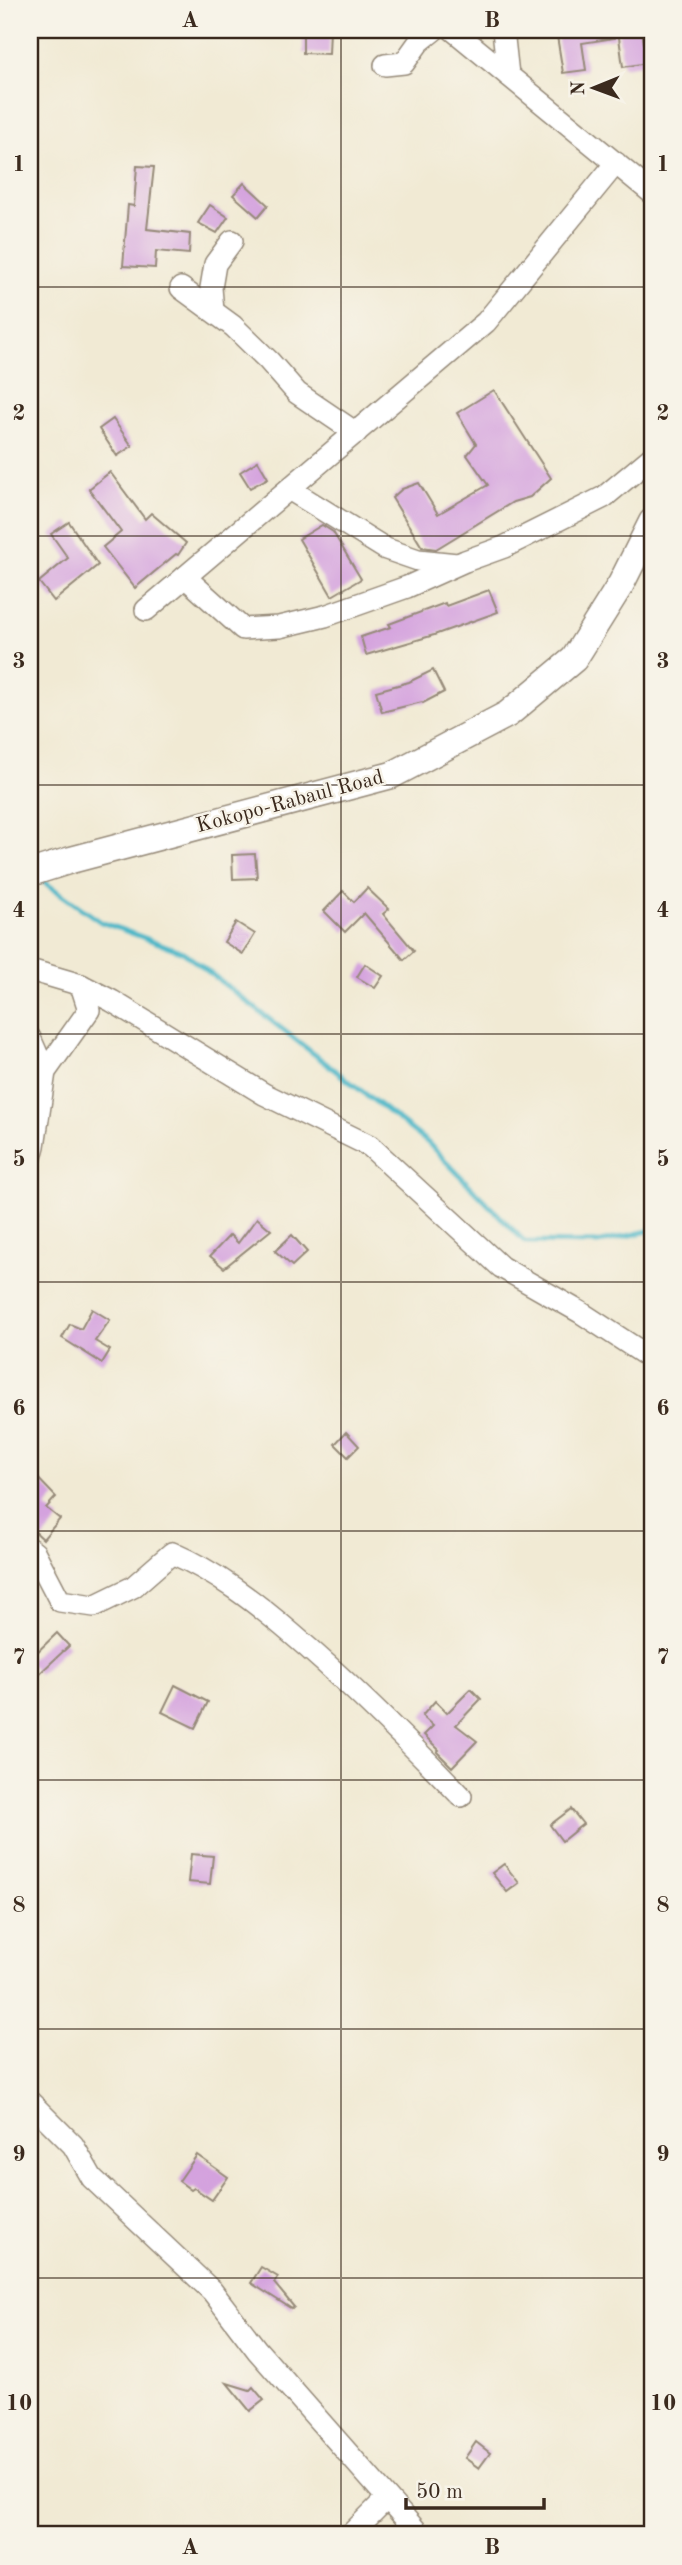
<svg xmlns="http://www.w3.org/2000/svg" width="682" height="2565" viewBox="0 0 682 2565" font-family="'Old Standard TT',serif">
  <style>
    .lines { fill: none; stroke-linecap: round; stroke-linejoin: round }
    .stream { stroke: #4bb7c8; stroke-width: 5 }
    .building { fill: #d4a2de }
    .minor-casing { stroke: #968a79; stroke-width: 24 }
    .major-casing { stroke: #968a79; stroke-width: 29 }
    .minor { stroke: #fff; stroke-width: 21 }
    .major { stroke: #fff; stroke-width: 26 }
    .grid { fill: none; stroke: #3b2a1e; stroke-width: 2; stroke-opacity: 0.55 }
    .labels { text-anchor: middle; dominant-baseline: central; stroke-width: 5; stroke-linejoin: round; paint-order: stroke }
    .street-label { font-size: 21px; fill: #3b2a1e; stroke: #f7f3e8 }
    .neatline { fill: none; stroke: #3b2a1e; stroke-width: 2.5 }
    .grid-label { font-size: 23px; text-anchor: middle; font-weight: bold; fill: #3b2a1e }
  </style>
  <rect width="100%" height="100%" fill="#f7f3e8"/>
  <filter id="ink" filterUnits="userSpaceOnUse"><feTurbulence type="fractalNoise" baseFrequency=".0143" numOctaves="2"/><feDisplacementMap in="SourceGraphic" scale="14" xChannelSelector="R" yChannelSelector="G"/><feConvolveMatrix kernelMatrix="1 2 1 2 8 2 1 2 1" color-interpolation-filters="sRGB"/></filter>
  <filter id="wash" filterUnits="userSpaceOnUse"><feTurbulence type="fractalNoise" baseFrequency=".00686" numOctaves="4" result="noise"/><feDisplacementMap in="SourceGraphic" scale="28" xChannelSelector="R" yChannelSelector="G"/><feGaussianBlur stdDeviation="1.57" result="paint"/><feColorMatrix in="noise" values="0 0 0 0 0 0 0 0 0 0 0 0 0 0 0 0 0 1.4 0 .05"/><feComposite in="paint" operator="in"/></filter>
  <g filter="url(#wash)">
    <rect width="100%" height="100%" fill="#f1ead4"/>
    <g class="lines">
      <path class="stream" d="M 41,880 L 101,922 L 183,952 L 427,1142 L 525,1242 L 598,1243 L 652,1230"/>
    </g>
    <g id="blocks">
      <g class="building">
        <path d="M 303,30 L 330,30 L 329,54 L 303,53 Z"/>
        <path d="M 556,30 L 615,30 L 615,38 L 582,43 L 586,70 L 563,73 Z"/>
        <path d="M 618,30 L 642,30 L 647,63 L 623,67 Z"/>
        <path d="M 137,166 L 154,167 L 147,229 L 190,234 L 189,254 L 156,251 L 155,268 L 123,266 L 128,205 L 134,206 Z"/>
        <path d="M 244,183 L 268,205 L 258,217 L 233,195 Z"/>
        <path d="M 210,205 L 228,217 L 217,233 L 198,223 Z"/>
        <path d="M 494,390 L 551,478 L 530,497 L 513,502 L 436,549 L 422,547 L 392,498 L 402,489 L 419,483 L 438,514 L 488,485 L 467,455 L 476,444 L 457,413 Z"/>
        <path d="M 113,419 L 132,446 L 117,456 L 99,429 Z"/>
        <path d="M 258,461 L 268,478 L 250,488 L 240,472 Z"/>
        <path d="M 110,472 L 145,519 L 151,513 L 186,543 L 178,555 L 176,554 L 135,588 L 103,547 L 121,532 L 89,489 Z"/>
        <path d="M 69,522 L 98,565 L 54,601 L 39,582 L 68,558 L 51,534 Z"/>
        <path d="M 322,525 L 333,532 L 361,579 L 332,596 L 299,539 Z"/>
        <path d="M 489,590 L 498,612 L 434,635 L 366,655 L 361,637 L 391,627 L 389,624 L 445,603 L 446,606 Z"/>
        <path d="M 433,670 L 444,692 L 423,703 L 422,702 L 382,712 L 376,691 L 409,682 Z"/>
        <path d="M 255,854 L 257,878 L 233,879 L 232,855 Z"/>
        <path d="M 367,888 L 389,909 L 383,914 L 414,951 L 404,960 L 364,913 L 345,932 L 324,911 L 343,891 L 354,902 Z"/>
        <path d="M 236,922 L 255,934 L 243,954 L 224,942 Z"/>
        <path d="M 365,964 L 383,976 L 375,988 L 357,977 Z"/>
        <path d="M 257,1218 L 271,1230 L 224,1268 L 210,1256 L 230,1235 L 238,1243 Z"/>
        <path d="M 292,1235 L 307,1252 L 292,1266 L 275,1251 Z"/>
        <path d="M 92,1309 L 110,1320 L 95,1341 L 110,1350 L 102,1363 L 62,1338 L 70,1324 L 81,1329 Z"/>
        <path d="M 346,1432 L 359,1446 L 348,1457 L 335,1444 Z"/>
        <path d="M 30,1470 L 56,1497 L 46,1508 L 60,1519 L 43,1539 L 30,1527 Z"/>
        <path d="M 57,1633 L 69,1646 L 39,1674 L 30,1663 L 30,1659 Z"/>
        <path d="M 175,1685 L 208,1702 L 195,1728 L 162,1712 Z"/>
        <path d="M 471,1689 L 481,1699 L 456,1725 L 477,1741 L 452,1767 L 437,1752 L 439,1750 L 424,1735 L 433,1726 L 422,1716 L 435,1701 L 447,1713 Z"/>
        <path d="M 571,1809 L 583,1824 L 562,1841 L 550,1825 Z"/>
        <path d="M 191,1854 L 213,1856 L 210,1884 L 188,1882 Z"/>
        <path d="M 504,1864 L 519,1883 L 507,1892 L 492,1873 Z"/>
        <path d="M 197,2155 L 228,2177 L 212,2200 L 194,2188 L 191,2190 L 179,2181 Z"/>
        <path d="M 261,2267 L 278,2277 L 274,2283 L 294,2307 L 292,2309 L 251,2283 Z"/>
        <path d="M 227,2383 L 250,2390 L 253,2387 L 264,2400 L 250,2411 Z"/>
        <path d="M 476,2442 L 490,2453 L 479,2468 L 465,2458 Z"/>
      </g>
    </g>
  </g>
  <g filter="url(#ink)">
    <use href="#blocks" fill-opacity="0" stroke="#968a79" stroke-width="2"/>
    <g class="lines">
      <defs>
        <g id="minor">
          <path d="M 453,30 L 652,193"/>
          <path d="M 503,30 L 508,75"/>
          <path d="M 385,65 L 404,63 L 419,42 L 434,30"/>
          <path d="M 181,288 L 233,326 L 269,361 L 297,393 L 356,433"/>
          <path d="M 213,311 L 211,288 L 215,264 L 232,241"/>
          <path d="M 289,489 L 386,549 L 418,560 L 457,564"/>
          <path d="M 185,577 L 243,629 L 279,627 L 325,616 L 407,587 L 465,561 L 504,547 L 604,497 L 652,457"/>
          <path d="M 146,610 L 486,322 L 616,163"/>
          <path d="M 30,970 L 81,985 L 89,1010 L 45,1072 L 34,1146 L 30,1161"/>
          <path d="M 81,985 L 112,1001 L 264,1094 L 370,1146 L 501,1267 L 580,1312 L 652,1359"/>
          <path d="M 30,1038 L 45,1072"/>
          <path d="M 30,1549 L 35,1553 L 60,1601 L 94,1606 L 133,1587 L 172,1553 C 216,1572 255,1602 291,1633 C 351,1684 406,1739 461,1796"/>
          <path d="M 30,2102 L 73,2145 L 92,2178 L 212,2291 L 257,2350 L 420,2535"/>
          <path d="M 350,2535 L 386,2499"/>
        </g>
        <path id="major" d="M 30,873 L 71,860 L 392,775 L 508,714 L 574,659 L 621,584 L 652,522"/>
      </defs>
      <use href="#minor" class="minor-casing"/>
      <use href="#major" class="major-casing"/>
      <use href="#minor" class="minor"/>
      <use href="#major" class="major"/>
    </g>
  </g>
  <path class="grid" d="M 341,30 L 341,2535M 30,287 L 652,287M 30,536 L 652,536M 30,785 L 652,785M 30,1034 L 652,1034M 30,1282 L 652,1282M 30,1531 L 652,1531M 30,1780 L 652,1780M 30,2029 L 652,2029M 30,2278 L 652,2278"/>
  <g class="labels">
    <g class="street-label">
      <text transform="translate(290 802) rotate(-15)">Kokopo-Rabaul Road</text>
    </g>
  </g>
  <rect width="682" height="2565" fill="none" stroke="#f7f3e8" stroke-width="77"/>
  <g transform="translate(594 88) rotate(269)" stroke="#f7f3e8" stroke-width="5" paint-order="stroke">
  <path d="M0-5L12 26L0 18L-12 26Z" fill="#3b2a1e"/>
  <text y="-10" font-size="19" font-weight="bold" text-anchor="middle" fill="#3b2a1e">N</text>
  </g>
  <path d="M406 2498v10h138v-10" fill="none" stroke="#3b2a1e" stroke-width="3.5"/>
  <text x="416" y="2498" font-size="21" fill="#3b2a1e" stroke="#f7f3e8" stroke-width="5" paint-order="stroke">50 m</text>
  <rect x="38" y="38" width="606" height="2488" class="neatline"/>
  <g class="grid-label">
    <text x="190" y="27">A</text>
    <text x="492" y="27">B</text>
    <text x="19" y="171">1</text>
    <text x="663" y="171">1</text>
    <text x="19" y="420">2</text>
    <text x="663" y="420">2</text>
    <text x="19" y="668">3</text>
    <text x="663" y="668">3</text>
    <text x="19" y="917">4</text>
    <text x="663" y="917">4</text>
    <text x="19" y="1166">5</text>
    <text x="663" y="1166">5</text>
    <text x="19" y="1415">6</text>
    <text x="663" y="1415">6</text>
    <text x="19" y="1664">7</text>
    <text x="663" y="1664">7</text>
    <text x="19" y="1912">8</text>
    <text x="663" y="1912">8</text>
    <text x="19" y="2161">9</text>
    <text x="663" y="2161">9</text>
    <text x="19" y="2410">10</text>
    <text x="663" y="2410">10</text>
    <text x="190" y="2554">A</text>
    <text x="492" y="2554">B</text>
  </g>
</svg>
